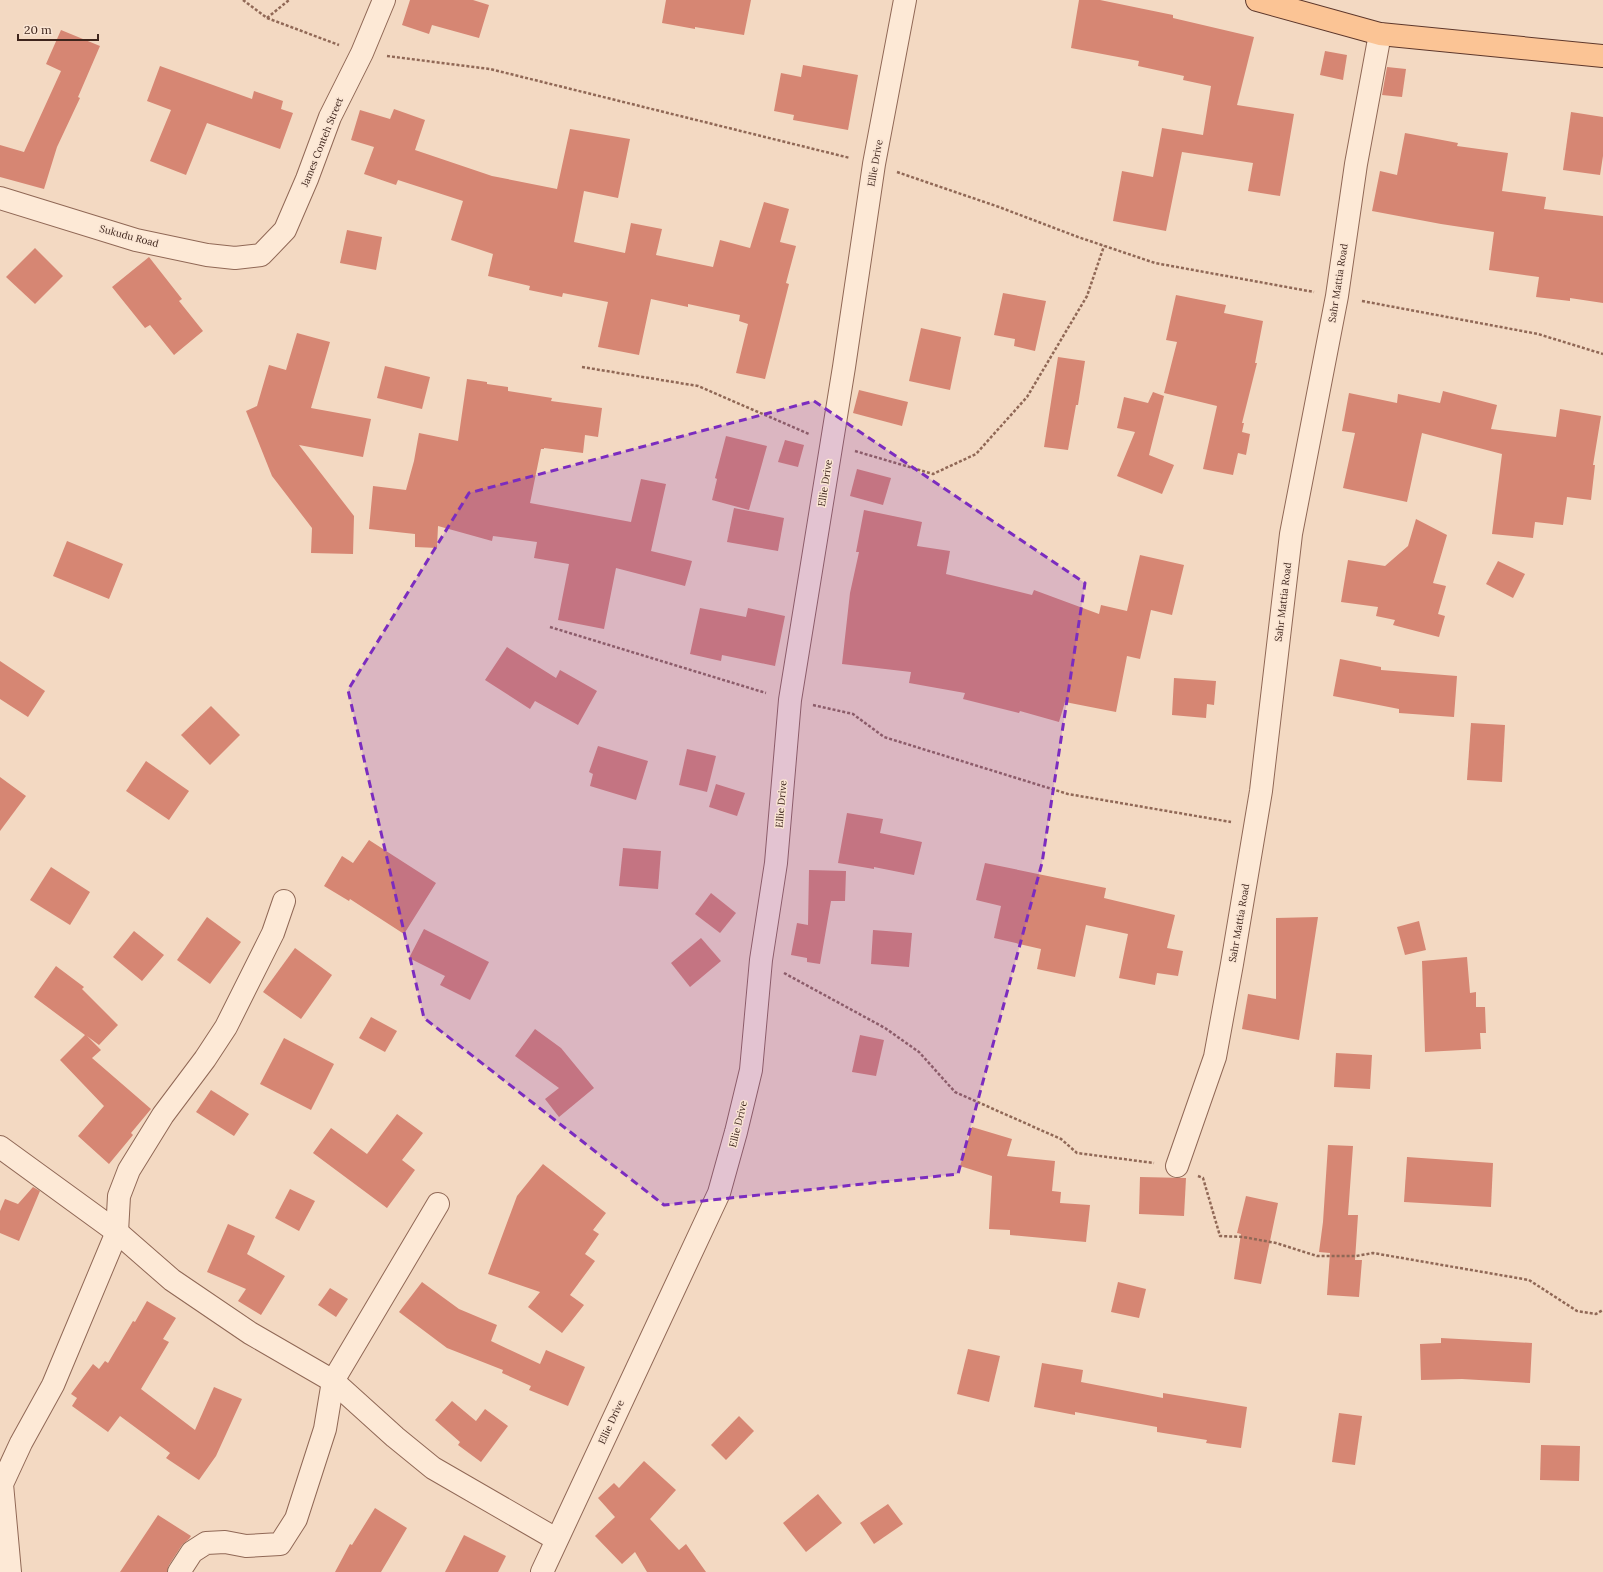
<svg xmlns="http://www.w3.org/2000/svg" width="1603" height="1572" viewBox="0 0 1603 1572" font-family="Lora,serif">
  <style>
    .building { fill: #d68673 }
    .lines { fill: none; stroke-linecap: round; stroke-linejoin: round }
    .minor-casing { stroke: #906856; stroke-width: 24 }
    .major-casing { stroke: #5d372b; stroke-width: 24 }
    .path { stroke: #906856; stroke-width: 2.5; stroke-dasharray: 3 2; stroke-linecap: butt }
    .minor { stroke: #fde9d6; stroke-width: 22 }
    .major { stroke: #fbc495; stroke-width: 22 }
    .marked { fill: #7b2cbf; fill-opacity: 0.2; stroke: #7b2cbf; stroke-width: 3; stroke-dasharray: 8 5; stroke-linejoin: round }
    .labels { text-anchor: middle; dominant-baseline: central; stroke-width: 3; stroke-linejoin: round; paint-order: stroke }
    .street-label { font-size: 10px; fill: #3e251c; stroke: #fae5d3 }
  </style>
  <rect width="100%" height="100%" fill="#f3d9c2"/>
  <g class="building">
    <path d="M 410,0 L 473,0 L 489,5 L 479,38 L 432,25 L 429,34 L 402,25 Z"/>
    <path d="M 666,0 L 751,0 L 744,35 L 695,27 L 695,29 L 662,23 Z"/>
    <path d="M 1079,0 L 1100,0 L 1173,15 L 1173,18 L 1254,37 L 1237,105 L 1294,114 L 1280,196 L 1248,191 L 1253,163 L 1182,152 L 1166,231 L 1113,221 L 1122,171 L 1153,177 L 1162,128 L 1203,135 L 1211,86 L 1183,80 L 1184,76 L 1138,66 L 1139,61 L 1071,48 Z"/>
    <path d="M 61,30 L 100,46 L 78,97 L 80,98 L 57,147 L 44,189 L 0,177 L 0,145 L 24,152 L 61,71 L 46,64 Z"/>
    <path d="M 1325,51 L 1347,55 L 1343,80 L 1320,75 Z"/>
    <path d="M 803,65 L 858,75 L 848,130 L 793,120 L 794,115 L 774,111 L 781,73 L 801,77 Z"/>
    <path d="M 160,66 L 252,99 L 254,91 L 283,101 L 281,109 L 293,113 L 280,149 L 207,123 L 186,175 L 150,161 L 171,110 L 147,101 Z"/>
    <path d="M 1387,67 L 1406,69 L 1402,97 L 1382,95 Z"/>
    <path d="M 394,109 L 425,120 L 415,150 L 492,176 L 557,189 L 570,129 L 630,139 L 618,198 L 584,191 L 574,242 L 625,253 L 631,223 L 662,229 L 656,255 L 713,267 L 720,240 L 750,248 L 764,202 L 789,209 L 780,242 L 796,246 L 786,283 L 789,284 L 765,379 L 736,373 L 748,324 L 739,321 L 740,315 L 688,304 L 688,307 L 651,299 L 639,355 L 598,347 L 608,302 L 563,293 L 562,297 L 529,290 L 530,286 L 488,276 L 493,254 L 451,240 L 463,201 L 398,180 L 396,185 L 364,174 L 374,147 L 351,140 L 360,110 L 390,119 Z"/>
    <path d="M 1571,112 L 1603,117 L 1603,156 L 1600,175 L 1563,170 Z"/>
    <path d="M 1405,133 L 1458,143 L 1457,146 L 1508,153 L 1502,191 L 1546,197 L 1544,209 L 1603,216 L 1603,303 L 1570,298 L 1570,301 L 1536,297 L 1539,277 L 1489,270 L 1494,232 L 1441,224 L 1372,211 L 1380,171 L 1397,175 Z"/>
    <path d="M 347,230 L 382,237 L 376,270 L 340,263 Z"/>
    <path d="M 35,248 L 63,276 L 35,304 L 6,277 Z"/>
    <path d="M 149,257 L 182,299 L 179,301 L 203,331 L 174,355 L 150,325 L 145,328 L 112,287 Z"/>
    <path d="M 1003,293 L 1046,301 L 1035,351 L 1014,346 L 1015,339 L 994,335 Z"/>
    <path d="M 1176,295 L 1226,305 L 1224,313 L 1263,321 L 1255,363 L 1257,363 L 1242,423 L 1244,423 L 1242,432 L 1250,434 L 1246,455 L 1238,453 L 1233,475 L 1203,469 L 1217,406 L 1164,393 L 1177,342 L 1166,340 Z"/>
    <path d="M 921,328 L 961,337 L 950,390 L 909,381 Z"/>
    <path d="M 297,333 L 330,342 L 311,408 L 371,419 L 363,457 L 299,445 L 354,516 L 353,554 L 311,553 L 312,528 L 272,476 L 246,411 L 257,406 L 269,365 L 286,370 Z"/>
    <path d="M 1058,357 L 1085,361 L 1078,405 L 1076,405 L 1068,450 L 1044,447 Z"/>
    <path d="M 385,366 L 430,377 L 422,409 L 377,398 Z"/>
    <path d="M 467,379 L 487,382 L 487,384 L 508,387 L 508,391 L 552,398 L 551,401 L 602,408 L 598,437 L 585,435 L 583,453 L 544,448 L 544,449 L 541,449 L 530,503 L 631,522 L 641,479 L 666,484 L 651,551 L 692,561 L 685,586 L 616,568 L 604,629 L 558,620 L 569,564 L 534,558 L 537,542 L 493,536 L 492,541 L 438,526 L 437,548 L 415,547 L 415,534 L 369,529 L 373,486 L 406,490 L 414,461 L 419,433 L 458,441 Z"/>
    <path d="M 859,390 L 908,402 L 902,426 L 853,413 Z"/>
    <path d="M 1443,391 L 1497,405 L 1491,429 L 1556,437 L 1560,409 L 1601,416 L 1593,465 L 1595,465 L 1591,500 L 1567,497 L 1563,525 L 1535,522 L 1533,538 L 1492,534 L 1502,454 L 1422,433 L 1407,502 L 1343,488 L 1355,433 L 1342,431 L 1349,393 L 1397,403 L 1398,394 L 1440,403 Z"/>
    <path d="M 1153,392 L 1164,396 L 1149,455 L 1174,465 L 1162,494 L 1117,476 L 1135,432 L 1117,428 L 1124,397 L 1148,403 Z"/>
    <path d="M 726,436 L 767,446 L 749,510 L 712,500 L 717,479 L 715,478 Z"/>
    <path d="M 785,440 L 804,445 L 798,467 L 778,462 Z"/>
    <path d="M 857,469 L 891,478 L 883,505 L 850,496 Z"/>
    <path d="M 734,508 L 784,518 L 778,551 L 727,542 Z"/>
    <path d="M 864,510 L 922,522 L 917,546 L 950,551 L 946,574 L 1032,595 L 1034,590 L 1099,614 L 1101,605 L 1127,611 L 1140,555 L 1184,565 L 1172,615 L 1151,610 L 1140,659 L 1127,656 L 1116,712 L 1065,702 L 1059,722 L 1020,711 L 1019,713 L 963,699 L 965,693 L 909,683 L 911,672 L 842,664 L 850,593 L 859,552 L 856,552 Z"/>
    <path d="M 1416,519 L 1447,535 L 1433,583 L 1446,586 L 1438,614 L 1445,616 L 1439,637 L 1393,625 L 1395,620 L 1376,616 L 1378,607 L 1341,602 L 1348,560 L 1385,566 L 1408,546 Z"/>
    <path d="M 67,541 L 123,564 L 109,599 L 53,576 Z"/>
    <path d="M 1498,561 L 1525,574 L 1513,598 L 1486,584 Z"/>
    <path d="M 700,608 L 746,617 L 748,608 L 785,616 L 775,666 L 722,655 L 721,661 L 690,654 Z"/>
    <path d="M 507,647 L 556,678 L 560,670 L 597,691 L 578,725 L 535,701 L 530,709 L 485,680 Z"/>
    <path d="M 1340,659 L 1381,667 L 1381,670 L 1457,676 L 1454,717 L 1399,713 L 1399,709 L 1333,696 Z"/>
    <path d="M 0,661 L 45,691 L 28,717 L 0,699 Z"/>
    <path d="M 1174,678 L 1216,681 L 1214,705 L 1207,704 L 1206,718 L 1172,715 Z"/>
    <path d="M 211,706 L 240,735 L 210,765 L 181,735 Z"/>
    <path d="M 1471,723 L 1505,725 L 1502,782 L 1467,780 Z"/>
    <path d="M 598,746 L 648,761 L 636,800 L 590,786 L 593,774 L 589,772 Z"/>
    <path d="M 687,749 L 716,756 L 707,792 L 679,785 Z"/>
    <path d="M 146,761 L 189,791 L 169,820 L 126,791 Z"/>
    <path d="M 0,777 L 26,796 L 0,831 Z"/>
    <path d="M 716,784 L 745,793 L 737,816 L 709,807 Z"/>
    <path d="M 847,813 L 883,819 L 880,833 L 922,842 L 914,875 L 874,867 L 874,869 L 838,863 Z"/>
    <path d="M 369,840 L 436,883 L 404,934 L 350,899 L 349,901 L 324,886 L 342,856 L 353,863 Z"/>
    <path d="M 623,848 L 661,851 L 658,889 L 619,886 Z"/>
    <path d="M 985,863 L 1106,888 L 1104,898 L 1175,915 L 1167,948 L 1183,951 L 1178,976 L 1157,973 L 1155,985 L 1119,978 L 1128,934 L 1086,925 L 1075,977 L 1037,969 L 1041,949 L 994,938 L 1001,906 L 976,900 Z"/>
    <path d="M 51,867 L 90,892 L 70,925 L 30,900 Z"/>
    <path d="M 809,870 L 846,871 L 845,901 L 831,901 L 820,964 L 807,962 L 807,958 L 791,955 L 797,923 L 808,925 Z"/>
    <path d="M 711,893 L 736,913 L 720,933 L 695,914 Z"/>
    <path d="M 207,917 L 241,942 L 210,984 L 177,960 Z"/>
    <path d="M 1318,917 L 1299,1040 L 1242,1029 L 1248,994 L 1276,999 L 1276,918 Z"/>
    <path d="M 1419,921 L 1426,950 L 1405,955 L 1397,927 Z"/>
    <path d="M 424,929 L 489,962 L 470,1000 L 440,985 L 445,976 L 409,958 Z"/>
    <path d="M 873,930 L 912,933 L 909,967 L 871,964 Z"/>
    <path d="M 134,931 L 164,955 L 142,981 L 113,957 Z"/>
    <path d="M 701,938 L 721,961 L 690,987 L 671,963 Z"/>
    <path d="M 295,948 L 332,975 L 301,1019 L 263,992 Z"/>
    <path d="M 1467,957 L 1470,993 L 1476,992 L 1476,1007 L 1485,1007 L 1486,1033 L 1480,1033 L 1481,1049 L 1425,1052 L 1422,961 Z"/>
    <path d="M 56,966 L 84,987 L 82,989 L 118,1025 L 99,1045 L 87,1036 L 101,1050 L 92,1058 L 151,1109 L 131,1133 L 133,1135 L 109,1164 L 78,1136 L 104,1106 L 60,1060 L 85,1035 L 34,997 Z"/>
    <path d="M 371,1017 L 397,1031 L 385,1052 L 359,1038 Z"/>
    <path d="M 535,1029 L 561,1048 L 594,1088 L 559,1117 L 545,1099 L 559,1088 L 515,1056 Z"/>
    <path d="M 860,1035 L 884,1040 L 876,1076 L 852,1072 Z"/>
    <path d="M 284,1038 L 334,1064 L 311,1110 L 260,1084 Z"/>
    <path d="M 1336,1053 L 1372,1055 L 1370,1089 L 1334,1087 Z"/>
    <path d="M 211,1090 L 249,1114 L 234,1136 L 196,1112 Z"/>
    <path d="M 397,1114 L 423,1133 L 402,1160 L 415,1170 L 387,1208 L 313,1153 L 331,1128 L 367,1154 Z"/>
    <path d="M 972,1127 L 1012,1139 L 1007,1156 L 1055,1161 L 1052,1191 L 1061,1192 L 1060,1203 L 1090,1205 L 1086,1242 L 1010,1235 L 1010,1230 L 989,1229 L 992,1176 L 960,1166 Z"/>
    <path d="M 1328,1145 L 1353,1146 L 1348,1215 L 1358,1215 L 1355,1260 L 1362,1260 L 1359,1297 L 1327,1295 L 1330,1253 L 1319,1252 L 1323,1222 Z"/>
    <path d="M 1407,1157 L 1493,1163 L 1491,1207 L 1404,1202 Z"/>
    <path d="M 543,1164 L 606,1213 L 593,1230 L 599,1234 L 585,1254 L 595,1261 L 570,1295 L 584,1305 L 562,1333 L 528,1307 L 540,1292 L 488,1274 L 517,1196 Z"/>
    <path d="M 1140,1177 L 1186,1178 L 1184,1216 L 1139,1214 Z"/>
    <path d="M 33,1187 L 40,1191 L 19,1241 L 0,1233 L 0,1211 L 5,1199 L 18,1204 Z"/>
    <path d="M 290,1189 L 315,1201 L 299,1231 L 275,1218 Z"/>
    <path d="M 1246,1196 L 1278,1203 L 1261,1284 L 1234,1279 L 1241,1234 L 1237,1233 Z"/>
    <path d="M 228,1224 L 255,1236 L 247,1254 L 285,1276 L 261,1315 L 238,1301 L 246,1289 L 207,1272 Z"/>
    <path d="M 422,1282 L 459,1309 L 497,1325 L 491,1341 L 540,1364 L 546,1350 L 585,1367 L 568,1406 L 529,1390 L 531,1386 L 502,1373 L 503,1370 L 447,1348 L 399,1312 Z"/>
    <path d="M 1118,1282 L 1146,1289 L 1139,1318 L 1111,1312 Z"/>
    <path d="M 330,1288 L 348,1299 L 336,1317 L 318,1305 Z"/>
    <path d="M 147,1301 L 176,1318 L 163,1339 L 169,1342 L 141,1389 L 195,1430 L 214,1387 L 242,1399 L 216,1456 L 199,1480 L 166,1458 L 170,1453 L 120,1416 L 108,1432 L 72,1406 L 77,1398 L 71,1394 L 93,1364 L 99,1369 L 105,1361 L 108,1363 L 133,1321 L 135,1322 Z"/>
    <path d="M 1441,1338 L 1532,1343 L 1530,1383 L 1462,1379 L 1421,1380 L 1420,1344 L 1441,1343 Z"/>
    <path d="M 968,1349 L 1000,1356 L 989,1402 L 957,1394 Z"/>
    <path d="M 1042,1363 L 1083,1370 L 1081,1382 L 1163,1398 L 1163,1393 L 1247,1407 L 1241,1448 L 1206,1443 L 1207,1440 L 1157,1432 L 1157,1427 L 1075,1412 L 1075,1415 L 1034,1407 Z"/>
    <path d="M 452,1401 L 476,1421 L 485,1409 L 508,1426 L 481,1462 L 458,1445 L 460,1442 L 435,1420 Z"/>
    <path d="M 1339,1413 L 1362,1416 L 1355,1465 L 1332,1462 Z"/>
    <path d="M 739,1416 L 754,1431 L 726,1460 L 711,1445 Z"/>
    <path d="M 1541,1445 L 1580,1446 L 1579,1481 L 1540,1480 Z"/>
    <path d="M 644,1461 L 676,1490 L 650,1519 L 679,1550 L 686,1544 L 706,1572 L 647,1572 L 635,1552 L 622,1564 L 595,1536 L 615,1517 L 598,1498 L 614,1483 L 619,1488 Z"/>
    <path d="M 818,1494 L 842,1523 L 806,1552 L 783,1523 Z"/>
    <path d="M 888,1504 L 903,1524 L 874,1544 L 860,1523 Z"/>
    <path d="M 375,1508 L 407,1528 L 381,1572 L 335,1572 L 350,1544 L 352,1545 Z"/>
    <path d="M 158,1515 L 191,1536 L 189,1539 L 182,1545 L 169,1565 L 167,1572 L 120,1572 Z"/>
    <path d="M 464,1535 L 506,1556 L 498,1572 L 445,1572 Z"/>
  </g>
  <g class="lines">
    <defs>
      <g id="minor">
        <path d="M 0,198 L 136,240 L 207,255 L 235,258 L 261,255 L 285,230 L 307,179 L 330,117 L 362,53 L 384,0"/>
        <path d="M 0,1147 L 117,1232 L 172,1280 L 250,1333 L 333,1381 L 395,1437 L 433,1468 L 556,1539"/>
        <path d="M 1177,1166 L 1215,1057 L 1232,964 L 1261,791 L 1291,534 L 1337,296 L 1356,164 L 1380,34"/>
        <path d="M 10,1572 L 2,1484 L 21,1443 L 53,1385 L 117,1232 L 119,1196 L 129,1170 L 163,1115 L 205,1059 L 226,1027 L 273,933 L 284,901"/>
        <path d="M 179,1572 L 192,1552 L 206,1543 L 225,1542 L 246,1546 L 280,1544 L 296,1519 L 325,1429 L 333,1381 L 438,1204"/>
        <path d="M 542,1572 L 719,1193 L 736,1132 L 751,1070 L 761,960 L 776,863 L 790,700 L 844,367 L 874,164 L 905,0"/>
      </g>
      <path id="major" d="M 1257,0 L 1380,34 L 1603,56"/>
    </defs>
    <use href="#minor" class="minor-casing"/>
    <use href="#major" class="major-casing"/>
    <g class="path">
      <path d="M 243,0 L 267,18 L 339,45"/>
      <path d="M 267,18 L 289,0"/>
      <path d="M 387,56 L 490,69 L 850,158"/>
      <path d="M 897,172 L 999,207 L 1078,237 L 1155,263 L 1314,292"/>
      <path d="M 1362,301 L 1538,334 L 1603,354"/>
      <path d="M 582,367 L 698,386 L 809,434"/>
      <path d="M 855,451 L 933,474 L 976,454 L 1027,397 L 1087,296 L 1104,246"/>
      <path d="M 550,627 L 766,693"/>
      <path d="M 813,705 L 853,714 L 884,737 L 1068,794 L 1231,822"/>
      <path d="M 784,973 L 885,1028 L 919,1052 L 955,1092 L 1061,1139 L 1077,1153 L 1154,1163"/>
      <path d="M 1198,1176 L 1203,1178 L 1220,1236 L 1243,1237 L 1276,1243 L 1317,1256 L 1356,1256 L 1373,1253 L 1529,1280 L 1577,1311 L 1596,1314 L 1603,1310"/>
    </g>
    <use href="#minor" class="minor"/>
    <use href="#major" class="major"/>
  </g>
  <path class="marked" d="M 814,401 L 1085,583 L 1042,863 L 958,1174 L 664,1205 L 424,1018 L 348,690 L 469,493 Z"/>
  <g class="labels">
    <g class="street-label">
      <text transform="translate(322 142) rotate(-68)">James Conteh Street</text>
      <text transform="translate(875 163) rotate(-80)">Ellie Drive</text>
      <text transform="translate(129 236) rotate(15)">Sukudu Road</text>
      <text transform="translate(1338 283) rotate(-81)">Sahr Mattia Road</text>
      <text transform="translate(825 483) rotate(-81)">Ellie Drive</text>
      <text transform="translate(1283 602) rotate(-83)">Sahr Mattia Road</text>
      <text transform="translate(781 804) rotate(-85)">Ellie Drive</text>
      <text transform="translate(1239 923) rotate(-80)">Sahr Mattia Road</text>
      <text transform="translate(738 1124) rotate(-76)">Ellie Drive</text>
      <text transform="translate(611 1422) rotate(-65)">Ellie Drive</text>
    </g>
  </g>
  <path d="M18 34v6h80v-6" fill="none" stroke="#3e251c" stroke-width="2"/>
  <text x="24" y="34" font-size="12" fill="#3e251c" stroke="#fae5d3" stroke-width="3" paint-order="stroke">20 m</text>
</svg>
